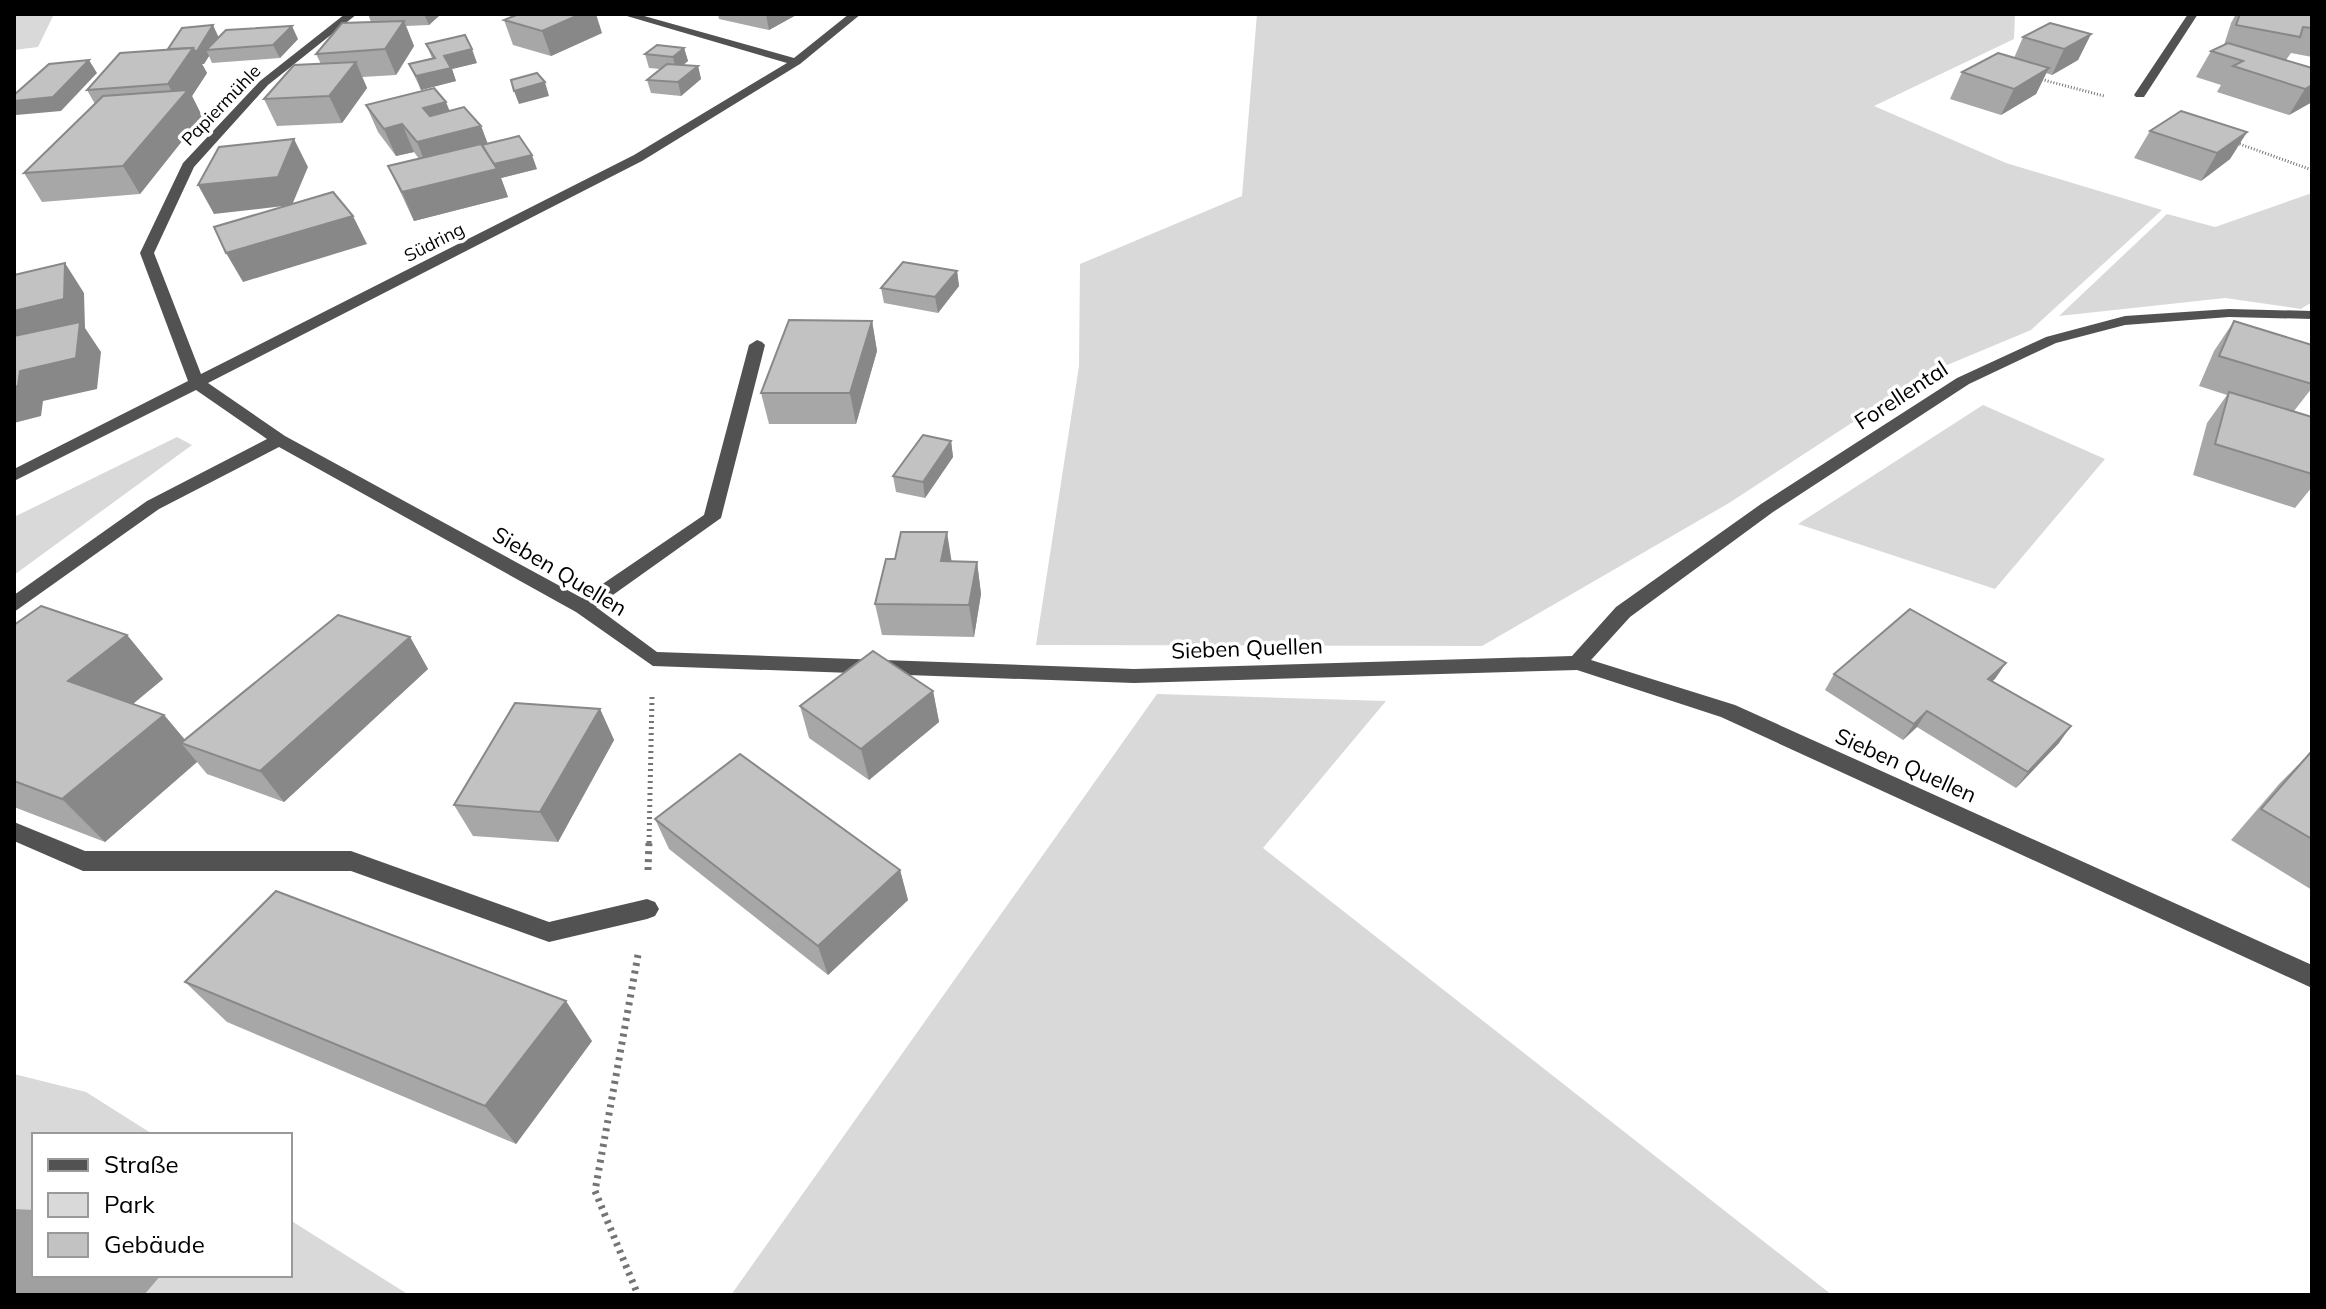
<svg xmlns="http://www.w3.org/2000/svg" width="2326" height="1309" viewBox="0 0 2326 1309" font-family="Mulish,sans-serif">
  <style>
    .green { fill: #d9d9d9 }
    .water { fill: #a0a0a0 }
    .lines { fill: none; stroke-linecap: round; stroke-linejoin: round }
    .path-far2 { stroke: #747474; stroke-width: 3; stroke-dasharray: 1 2; stroke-linecap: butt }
    .path-far1 { stroke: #747474; stroke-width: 5; stroke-dasharray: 2 4; stroke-linecap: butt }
    .path { stroke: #747474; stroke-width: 7; stroke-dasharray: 3 5; stroke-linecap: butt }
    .minor { fill: #525252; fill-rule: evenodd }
    .wall { fill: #a7a7a7 }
    .shaded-wall { fill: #888 }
    .building { fill: #c2c2c2; stroke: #888; stroke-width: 2 }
    .labels { text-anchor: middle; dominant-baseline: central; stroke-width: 7; stroke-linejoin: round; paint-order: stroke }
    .far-street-label { font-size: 18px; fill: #000; stroke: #fff }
    .street-label { font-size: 22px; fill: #000; stroke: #fff }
  </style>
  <rect width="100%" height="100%" fill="#fff"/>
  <g class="green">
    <path d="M 14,14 L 54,14 L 38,47 L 14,50 Z"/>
    <path d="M 1257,14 L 2015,14 L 2014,39 L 1874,106 L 2006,163 L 2162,210 L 2031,330 L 1928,373 L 1729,503 L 1482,646 L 1036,645 L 1079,366 L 1080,264 L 1242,196 Z"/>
    <path d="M 2312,193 L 2312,302 L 2301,309 L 2225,298 L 2059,316 L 2167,214 L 2215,227 Z"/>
    <path d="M 1983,405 L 2105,459 L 1995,589 L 1798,524 Z"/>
    <path d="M 177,437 L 192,445 L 14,575 L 14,517 Z"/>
    <path d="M 1157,694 L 1386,701 L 1263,848 L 1832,1295 L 731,1295 Z"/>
    <path d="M 14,1074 L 86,1092 L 154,1135 L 34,1135 L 34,1275 L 290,1275 L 290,1220 L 409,1295 L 14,1295 Z"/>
  </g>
  <path class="water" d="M 14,1209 L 34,1210 L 34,1275 L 161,1275 L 144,1295 L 14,1295 Z"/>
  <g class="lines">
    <g class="path-far2">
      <path d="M 2036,78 L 2104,96"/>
      <path d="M 2234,142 L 2312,170"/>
    </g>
    <path class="path-far1" d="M 649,843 L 652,696"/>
    <g class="path">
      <path d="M 648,870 L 649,841"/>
      <path d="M 638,955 L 595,1191 L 638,1295"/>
    </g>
    <g class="minor">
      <path d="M 345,14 L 357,14 L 268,85 L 194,167 L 154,253 L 201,374 L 634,155 L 787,63 L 620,14 L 637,14 L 794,58 L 849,14 L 861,14 L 800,64 L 642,161 L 208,383 L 285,436 L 582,598 L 704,515 L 749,345 L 757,340 L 762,342 L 765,345 L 721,518 L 596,607 L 657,652 L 1134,669 L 1572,656 L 1616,607 L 1761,504 L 1957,378 L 2046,337 L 2125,316 L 2229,309 L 2312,311 L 2312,319 L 2229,317 L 2125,325 L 2056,343 L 1969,384 L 1773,512 L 1630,617 L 1591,660 L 1735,705 L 2312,965 L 2312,988 L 1721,717 L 1577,670 L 1134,683 L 653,666 L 576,612 L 279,447 L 159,509 L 14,612 L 14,595 L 147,501 L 267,439 L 196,390 L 14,481 L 14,469 L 188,381 L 140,253 L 183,163 L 260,81 Z"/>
      <path d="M 2188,14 L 2198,14 L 2144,97 L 2136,97 L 2134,95 Z"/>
      <path d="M 14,822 L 85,851 L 351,851 L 549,922 L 647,899 L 655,902 L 659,909 L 655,916 L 647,919 L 549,942 L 351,871 L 83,871 L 14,841 Z"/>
    </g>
  </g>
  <g class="wall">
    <path d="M 368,14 L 441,14 L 429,25 L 406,26 L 414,46 L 396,75 L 362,77 L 367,88 L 342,123 L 277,126 L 264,99 L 321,64 L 316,54 L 371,22 Z"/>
    <path d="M 718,14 L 798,14 L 769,30 L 719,19 Z"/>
    <path d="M 2236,14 L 2312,14 L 2312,57 L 2291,53 L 2286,60 L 2312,68 L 2312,102 L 2289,115 L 2217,92 L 2221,85 L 2196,77 L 2211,51 L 2224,45 L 2231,23 Z"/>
    <path d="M 504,20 L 602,33 L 551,56 L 513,45 Z"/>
    <path d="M 2091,34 L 2078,60 L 2052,75 L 2046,73 L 2036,94 L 2001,115 L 1950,99 L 1962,72 L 2014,58 L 2023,37 Z"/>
    <path d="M 219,37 L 298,39 L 280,58 L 212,63 L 209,56 L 204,64 L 202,64 L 207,73 L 192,96 L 202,116 L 140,194 L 42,202 L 24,173 L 95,104 L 87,90 L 168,50 Z"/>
    <path d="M 426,44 L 477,63 L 452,69 L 456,81 L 421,90 L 409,64 L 432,58 Z"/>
    <path d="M 684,48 L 688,61 L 683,65 L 698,66 L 701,79 L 681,96 L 651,93 L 647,80 L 660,69 L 649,68 L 645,54 Z"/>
    <path d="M 366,105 L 449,111 L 481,126 L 488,144 L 537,169 L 501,178 L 508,197 L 414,221 L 388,166 L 419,159 L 414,152 L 396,156 L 378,132 Z"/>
    <path d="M 2150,131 L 2247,132 L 2230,159 L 2201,181 L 2134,158 Z"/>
    <path d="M 957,271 L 959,286 L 938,313 L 884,303 L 881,288 Z"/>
    <path d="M 872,321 L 877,351 L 856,424 L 769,424 L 761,393 Z"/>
    <path d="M 2234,321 L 2312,345 L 2312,388 L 2294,411 L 2312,417 L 2312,487 L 2295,508 L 2193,475 L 2207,423 L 2227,395 L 2199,386 L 2214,351 Z"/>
    <path d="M 951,441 L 953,457 L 925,498 L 896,492 L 893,476 Z"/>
    <path d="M 952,562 L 977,562 L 981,594 L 974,637 L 882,635 L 875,604 Z"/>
    <path d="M 14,625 L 127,635 L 163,679 L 133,704 L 164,715 L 185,740 L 410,637 L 428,669 L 284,802 L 207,774 L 197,762 L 105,842 L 14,807 Z"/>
    <path d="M 2006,663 L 1992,681 L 2059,743 L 2016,788 L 1917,727 L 1903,740 L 1825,690 L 1834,674 Z"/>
    <path d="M 933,691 L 939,722 L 869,780 L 809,738 L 800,706 Z"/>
    <path d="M 600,709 L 614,740 L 558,842 L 473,836 L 454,805 Z"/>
    <path d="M 2311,752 L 2312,753 L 2312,890 L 2231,840 L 2280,783 Z"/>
    <path d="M 655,819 L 900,870 L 908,900 L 828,975 L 669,849 Z"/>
    <path d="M 185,982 L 592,1041 L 516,1144 L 227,1022 Z"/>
  </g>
  <g class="shaded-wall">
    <path d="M 424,14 L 441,14 L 429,25 Z"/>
    <path d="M 581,14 L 596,14 L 602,33 L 551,56 L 542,31 Z"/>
    <path d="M 766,14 L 798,14 L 769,30 Z"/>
    <path d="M 404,21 L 414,46 L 396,75 L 385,49 Z"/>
    <path d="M 213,25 L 219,38 L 206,50 L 209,56 L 204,64 L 202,64 L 207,73 L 192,96 L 202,116 L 140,194 L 123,166 L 177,102 L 168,84 L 165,54 Z"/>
    <path d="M 292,26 L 298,39 L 280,58 L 273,45 Z"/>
    <path d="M 2091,34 L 2078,60 L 2052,75 L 2064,49 Z"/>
    <path d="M 684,48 L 688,61 L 676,71 L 673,57 Z"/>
    <path d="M 472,49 L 477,63 L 452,69 L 456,81 L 421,90 L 416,76 L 444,56 Z"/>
    <path d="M 89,60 L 97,73 L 61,111 L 16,115 L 14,113 L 14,101 Z"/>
    <path d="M 356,62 L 367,88 L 342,123 L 329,96 Z"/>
    <path d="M 698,66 L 701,79 L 681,96 L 678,82 Z"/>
    <path d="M 2049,68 L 2036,94 L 2001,115 L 2014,89 Z"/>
    <path d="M 545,82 L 549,96 L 519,104 L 514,91 Z"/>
    <path d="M 2312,85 L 2312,102 L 2289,115 L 2305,89 Z"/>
    <path d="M 446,102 L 457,129 L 434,135 L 423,108 Z"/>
    <path d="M 402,124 L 414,152 L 396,156 L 384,129 Z"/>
    <path d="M 481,126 L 491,153 L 428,170 L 417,142 Z"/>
    <path d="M 2247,132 L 2230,159 L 2201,181 L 2217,153 Z"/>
    <path d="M 294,139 L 308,167 L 292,205 L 214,214 L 198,185 Z"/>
    <path d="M 532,155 L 537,169 L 501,178 L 508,197 L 414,221 L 402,192 L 491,165 Z"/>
    <path d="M 353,216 L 367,244 L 243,282 L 226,253 Z"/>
    <path d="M 65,263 L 84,293 L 85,328 L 101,352 L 97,389 L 43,401 L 41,416 L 14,423 L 14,311 Z"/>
    <path d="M 957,271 L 959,286 L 938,313 L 935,297 Z"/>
    <path d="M 872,321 L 877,351 L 856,424 L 850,393 Z"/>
    <path d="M 951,441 L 953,457 L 925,498 L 923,482 Z"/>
    <path d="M 947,532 L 952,564 L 941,561 Z"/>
    <path d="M 977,562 L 981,594 L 974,637 L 969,605 Z"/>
    <path d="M 127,635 L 163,679 L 107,725 L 68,681 Z"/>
    <path d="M 410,637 L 428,669 L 284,802 L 260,771 Z"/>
    <path d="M 2006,663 L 1995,679 L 1977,695 L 1988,679 Z"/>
    <path d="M 933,691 L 939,722 L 869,780 L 861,749 Z"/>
    <path d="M 600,709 L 614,740 L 558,842 L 540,812 Z"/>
    <path d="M 1927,711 L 1917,727 L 1903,740 L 1914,724 Z"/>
    <path d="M 164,715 L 191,747 L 181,743 L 197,762 L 105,842 L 62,799 Z"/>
    <path d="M 2071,726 L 2059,743 L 2016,788 L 2028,772 Z"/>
    <path d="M 900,870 L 908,900 L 828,975 L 818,946 Z"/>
    <path d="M 566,1001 L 592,1041 L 516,1144 L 485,1106 Z"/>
  </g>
  <g class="building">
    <path d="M 519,14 L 581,14 L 542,31 L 504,20 Z"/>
    <path d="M 2240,14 L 2312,14 L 2312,28 L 2303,27 L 2300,37 L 2236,25 Z"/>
    <path d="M 404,21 L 385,49 L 316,54 L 342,23 Z"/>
    <path d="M 2050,23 L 2091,34 L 2064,49 L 2023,37 Z"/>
    <path d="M 213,25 L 197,51 L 195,51 L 193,48 L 168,49 L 182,28 Z"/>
    <path d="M 292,26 L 273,45 L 206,50 L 226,30 Z"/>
    <path d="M 465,35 L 472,49 L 444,56 L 451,68 L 416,76 L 409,64 L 435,58 L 426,44 Z"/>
    <path d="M 2228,43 L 2312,68 L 2312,85 L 2305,89 L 2233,66 L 2243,61 L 2211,51 Z"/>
    <path d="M 657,45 L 684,48 L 673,57 L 645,54 Z"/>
    <path d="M 193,48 L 168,84 L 87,90 L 120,53 Z"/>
    <path d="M 1998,53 L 2049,68 L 2014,89 L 1962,72 Z"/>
    <path d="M 89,60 L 53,97 L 14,101 L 14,95 L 49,64 Z"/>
    <path d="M 356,62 L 329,96 L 264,99 L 294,65 Z"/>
    <path d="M 667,64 L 698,66 L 678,82 L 647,80 Z"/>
    <path d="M 537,73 L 545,82 L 514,91 L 511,80 Z"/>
    <path d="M 434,88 L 446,102 L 423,108 L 430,116 L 464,107 L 481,126 L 417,142 L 402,124 L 384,129 L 366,105 Z"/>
    <path d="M 188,90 L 123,166 L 24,173 L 103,96 Z"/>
    <path d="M 2181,111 L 2247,132 L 2217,153 L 2150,131 Z"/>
    <path d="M 519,136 L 532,155 L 494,164 L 482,145 Z"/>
    <path d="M 294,139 L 278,177 L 198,185 L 219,147 Z"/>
    <path d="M 481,144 L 497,169 L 402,192 L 388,166 Z"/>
    <path d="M 333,192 L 353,216 L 226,253 L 214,227 Z"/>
    <path d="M 903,262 L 957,271 L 935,297 L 881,288 Z"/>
    <path d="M 65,263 L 64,299 L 14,311 L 14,275 Z"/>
    <path d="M 789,320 L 872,321 L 850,393 L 761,393 Z"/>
    <path d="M 2234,321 L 2312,345 L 2312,384 L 2219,356 Z"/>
    <path d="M 80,322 L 76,358 L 20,371 L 18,386 L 14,387 L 14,336 Z"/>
    <path d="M 2229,392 L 2312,417 L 2312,474 L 2215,444 Z"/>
    <path d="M 923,435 L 951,441 L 923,482 L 893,476 Z"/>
    <path d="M 901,532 L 947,532 L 941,561 L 977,562 L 969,605 L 875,604 L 886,559 L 895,559 Z"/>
    <path d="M 41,606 L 127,635 L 68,681 L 164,715 L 62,799 L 14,781 L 14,625 Z"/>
    <path d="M 1910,609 L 2006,663 L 1988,679 L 2071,726 L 2028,772 L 1927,711 L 1914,724 L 1834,674 Z"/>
    <path d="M 338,615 L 410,637 L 260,771 L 181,743 Z"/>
    <path d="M 873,651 L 933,691 L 861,749 L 800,706 Z"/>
    <path d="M 515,703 L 600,709 L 540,812 L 454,805 Z"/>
    <path d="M 2311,752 L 2312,753 L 2312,839 L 2261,809 Z"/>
    <path d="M 740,754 L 900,870 L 818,946 L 655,819 Z"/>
    <path d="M 276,891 L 566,1001 L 485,1106 L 185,982 Z"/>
  </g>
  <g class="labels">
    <g class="far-street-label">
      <text transform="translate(221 105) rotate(-46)">Papiermühle</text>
      <text transform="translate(434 242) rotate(-27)">Südring</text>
    </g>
    <g class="street-label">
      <text transform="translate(1901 395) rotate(-33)">Forellental</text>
      <text transform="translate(560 571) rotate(31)">Sieben Quellen</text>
      <text transform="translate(1247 648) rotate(-2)">Sieben Quellen</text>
      <text transform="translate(1906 765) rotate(24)">Sieben Quellen</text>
    </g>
  </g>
  <rect width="2326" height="1309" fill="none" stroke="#000000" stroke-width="32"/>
  <rect x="32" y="1133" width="260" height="144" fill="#ffffff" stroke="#999999" stroke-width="2"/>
  <rect x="48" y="1159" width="40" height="12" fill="#525252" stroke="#999999" stroke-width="2"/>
  <text x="104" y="1173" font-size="24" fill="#000000">Straße</text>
  <rect x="48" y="1193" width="40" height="24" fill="#d9d9d9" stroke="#999999" stroke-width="2"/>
  <text x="104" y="1213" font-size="24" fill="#000000">Park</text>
  <rect x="48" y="1233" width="40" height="24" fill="#c2c2c2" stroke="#999999" stroke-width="2"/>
  <text x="104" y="1253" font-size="24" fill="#000000">Gebäude</text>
</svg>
